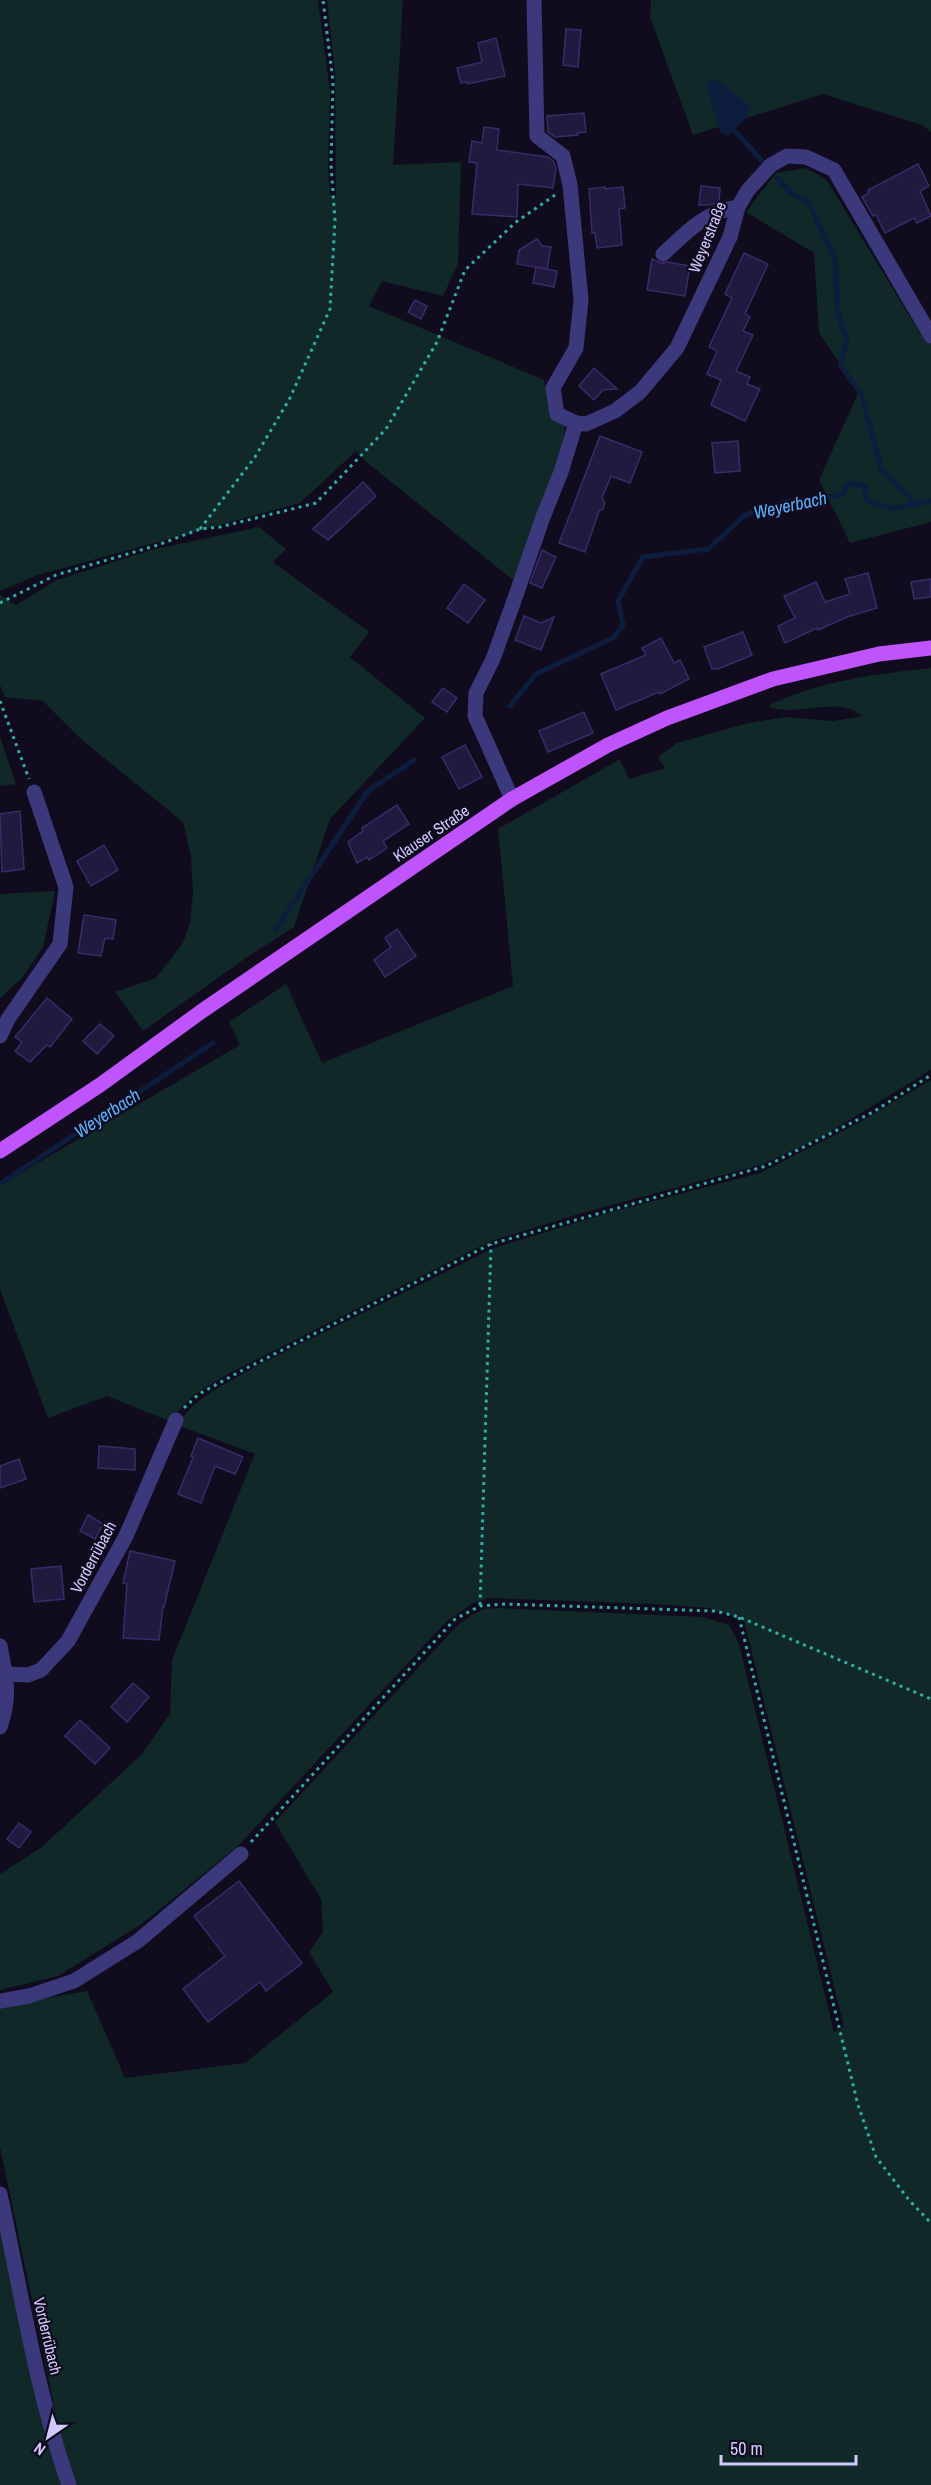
<svg xmlns="http://www.w3.org/2000/svg" width="931" height="2485" viewBox="0 0 931 2485" font-family="'Archivo Narrow',sans-serif">
  <style>
    .green { fill: #102827 }
    .water { fill: #0c1d3e }
    .lines { fill: none; stroke-linecap: round; stroke-linejoin: round }
    .stream { stroke: #0c1d3e; stroke-width: 5 }
    .building { fill: #21193e; stroke: #392b6a; stroke-width: 1.5 }
    .path { stroke: #2fada8; stroke-width: 3; stroke-dasharray: 3 4.5; stroke-linecap: butt }
    .minor { stroke: #3c387c; stroke-width: 15 }
    .major { stroke: #c054fc; stroke-width: 15 }
    .labels { text-anchor: middle; dominant-baseline: central; stroke-width: 4.5; stroke-linejoin: round; paint-order: stroke }
    .street-label { font-size: 16px; fill: #d1cafe; stroke: #100c1e }
    .water-label { font-size: 18px; font-style: italic; fill: #5baefc; stroke: #100c1e }
  </style>
  <rect width="100%" height="100%" fill="#100c1e"/>
  <g class="green">
    <path d="M 0,0 L 318,0 L 330,92 L 328,168 L 330,194 L 336,199 L 335,73 L 327,0 L 403,0 L 393,165 L 461,162 L 458,264 L 443,296 L 382,281 L 369,306 L 544,380 L 553,416 L 566,422 L 558,467 L 513,580 L 369,464 L 356,451 L 300,503 L 38,575 L 0,591 Z"/>
    <path d="M 651,0 L 931,0 L 931,132 L 922,125 L 823,94 L 693,135 L 650,17 Z"/>
    <path d="M 805,168 L 826,179 L 920,333 L 931,344 L 931,522 L 850,543 L 819,480 L 859,391 L 819,333 L 814,253 L 746,212 L 776,173 Z"/>
    <path d="M 259,527 L 286,549 L 273,562 L 369,632 L 350,657 L 425,718 L 330,819 L 294,927 L 250,955 L 143,1031 L 115,992 L 156,978 L 183,943 L 190,923 L 193,893 L 191,857 L 183,822 L 82,740 L 43,701 L 5,697 L 0,685 L 0,595 L 16,605 L 57,580 L 151,550 Z"/>
    <path d="M 931,668 L 931,1070 L 825,1135 L 764,1164 L 582,1213 L 497,1239 L 473,1250 L 228,1374 L 194,1395 L 169,1421 L 107,1396 L 48,1418 L 0,1289 L 0,1185 L 240,1045 L 229,1022 L 286,984 L 322,1063 L 513,986 L 498,829 L 620,759 L 629,779 L 665,768 L 658,757 L 677,743 L 745,724 L 784,717 L 833,721 L 862,716 C 837,694 796,719 768,706 C 819,681 875,674 931,668 Z"/>
    <path d="M 0,737 L 16,784 L 0,786 Z"/>
    <path d="M 55,891 L 43,947 L 22,978 L 0,998 L 0,894 Z"/>
    <path d="M 931,1080 L 931,2485 L 76,2485 L 61,2439 L 0,2147 L 0,2006 L 87,1991 L 125,2078 L 245,2063 L 333,1992 L 309,1952 L 323,1932 L 321,1899 L 275,1822 L 457,1626 L 473,1614 L 484,1609 L 497,1608 L 703,1617 L 729,1625 L 739,1644 L 834,2032 L 844,2027 L 744,1620 L 709,1608 L 654,1604 L 488,1598 L 473,1603 L 447,1621 L 238,1846 L 143,1923 L 58,1976 L 0,1990 L 0,1874 L 42,1847 L 141,1755 L 170,1714 L 172,1660 L 255,1454 L 177,1425 L 192,1406 L 211,1392 L 258,1365 L 494,1248 L 611,1212 L 760,1173 L 860,1122 Z"/>
    <path d="M 0,2198 L 63,2485 L 0,2485 Z"/>
  </g>
  <path class="water" d="M 712,79 L 725,85 L 751,108 L 742,123 L 727,136 L 720,131 L 706,84 Z"/>
  <g class="lines">
    <g class="stream">
      <path d="M 734,130 L 763,162"/>
      <path d="M 777,178 L 792,194 L 809,203 L 835,258 L 838,313 L 847,341 L 840,364 L 862,396 L 881,468 L 915,504"/>
      <path d="M 510,706 L 536,674 L 613,638 L 623,625 L 618,601 L 643,557 L 708,549 L 745,515 L 785,502 L 841,495 L 849,483 L 865,486 L 866,500 L 892,509 L 931,501"/>
      <path d="M 276,929 L 368,791 L 414,760"/>
      <path d="M 0,1184 L 213,1043"/>
    </g>
  </g>
  <g class="building">
    <path d="M 566,29 L 581,30 L 578,67 L 563,65 Z"/>
    <path d="M 496,38 L 505,76 L 468,84 L 467,82 L 461,83 L 457,68 L 482,62 L 478,43 Z"/>
    <path d="M 584,113 L 586,132 L 577,133 L 578,135 L 555,137 L 548,132 L 547,116 Z"/>
    <path d="M 484,127 L 499,129 L 497,150 L 548,157 L 554,162 L 556,169 L 553,188 L 518,184 L 517,217 L 472,214 L 477,163 L 469,162 L 472,141 L 482,143 Z"/>
    <path d="M 918,164 L 929,186 L 920,191 L 931,216 L 917,223 L 914,218 L 885,233 L 876,215 L 873,216 L 862,197 L 869,193 L 868,190 Z"/>
    <path d="M 701,186 L 720,188 L 719,202 L 710,205 L 699,205 Z"/>
    <path d="M 605,187 L 605,189 L 623,187 L 625,208 L 619,209 L 622,245 L 597,248 L 595,233 L 592,233 L 589,189 Z"/>
    <path d="M 537,239 L 542,246 L 551,247 L 547,269 L 517,264 L 519,250 Z"/>
    <path d="M 744,253 L 768,264 L 745,314 L 750,317 L 743,331 L 753,335 L 736,371 L 750,377 L 747,384 L 760,389 L 745,421 L 711,405 L 721,380 L 707,374 L 717,351 L 709,347 L 732,298 L 725,294 Z"/>
    <path d="M 652,259 L 661,263 L 668,262 L 690,266 L 685,296 L 647,290 Z"/>
    <path d="M 536,267 L 557,271 L 554,287 L 533,283 Z"/>
    <path d="M 415,300 L 427,306 L 421,319 L 408,312 Z"/>
    <path d="M 594,368 L 617,389 L 603,390 L 594,400 L 579,386 Z"/>
    <path d="M 600,436 L 642,452 L 630,483 L 611,476 L 602,498 L 605,503 L 603,509 L 599,511 L 585,552 L 559,543 Z"/>
    <path d="M 738,441 L 740,471 L 715,473 L 712,443 Z"/>
    <path d="M 363,482 L 376,496 L 339,530 L 328,540 L 313,529 Z"/>
    <path d="M 542,550 L 556,557 L 542,588 L 530,583 Z"/>
    <path d="M 868,573 L 877,608 L 847,617 L 818,630 L 817,628 L 785,643 L 778,626 L 795,618 L 784,596 L 816,582 L 825,602 L 850,594 L 845,579 Z"/>
    <path d="M 931,579 L 931,597 L 914,599 L 911,582 Z"/>
    <path d="M 464,584 L 485,600 L 468,623 L 447,608 Z"/>
    <path d="M 524,616 L 541,623 L 554,617 L 541,650 L 515,640 Z"/>
    <path d="M 743,632 L 752,655 L 718,669 L 712,669 L 704,647 Z"/>
    <path d="M 661,638 L 674,663 L 680,660 L 689,679 L 660,694 L 659,692 L 616,710 L 601,674 L 646,655 L 642,648 Z"/>
    <path d="M 443,688 L 457,698 L 447,712 L 432,702 Z"/>
    <path d="M 584,712 L 593,733 L 548,752 L 539,731 Z"/>
    <path d="M 465,745 L 482,777 L 459,789 L 442,757 Z"/>
    <path d="M 397,805 L 409,824 L 383,841 L 387,848 L 369,860 L 367,857 L 357,863 L 348,842 L 363,831 L 362,828 Z"/>
    <path d="M 20,811 L 24,869 L 2,872 L 0,814 Z"/>
    <path d="M 104,845 L 118,870 L 91,886 L 77,861 Z"/>
    <path d="M 84,915 L 116,920 L 113,939 L 105,938 L 101,956 L 78,953 Z"/>
    <path d="M 397,929 L 416,956 L 385,977 L 374,960 L 391,947 L 385,938 Z"/>
    <path d="M 47,998 L 72,1019 L 50,1047 L 47,1045 L 30,1062 L 15,1051 L 22,1042 L 15,1037 Z"/>
    <path d="M 100,1024 L 114,1036 L 97,1054 L 83,1041 Z"/>
    <path d="M 198,1438 L 243,1457 L 235,1474 L 215,1466 L 201,1503 L 178,1494 L 193,1457 L 191,1456 Z"/>
    <path d="M 99,1446 L 135,1449 L 135,1470 L 98,1468 Z"/>
    <path d="M 19,1459 L 26,1479 L 0,1488 L 0,1466 Z"/>
    <path d="M 88,1515 L 103,1524 L 95,1539 L 80,1531 Z"/>
    <path d="M 130,1551 L 175,1561 L 164,1607 L 163,1606 L 159,1640 L 123,1638 L 127,1584 L 123,1583 Z"/>
    <path d="M 61,1566 L 64,1599 L 34,1602 L 31,1569 Z"/>
    <path d="M 133,1683 L 149,1697 L 127,1722 L 111,1707 Z"/>
    <path d="M 80,1720 L 110,1748 L 95,1764 L 65,1736 Z"/>
    <path d="M 19,1823 L 31,1832 L 19,1848 L 7,1839 Z"/>
    <path d="M 239,1881 L 302,1963 L 266,1991 L 260,1982 L 208,2022 L 183,1989 L 225,1956 L 194,1916 Z"/>
  </g>
  <g class="lines">
    <g class="path">
      <path d="M 200,529 L 255,457 L 290,398 L 330,309 L 335,220 L 331,165 L 333,82 L 323,0"/>
      <path d="M 0,603 L 56,575 L 158,545 L 200,529 L 220,527 L 316,503 L 386,429 L 437,342 L 465,270 L 516,222 L 555,195"/>
      <path d="M 0,701 L 29,779"/>
      <path d="M 184,1408 L 199,1394 L 241,1371 L 491,1244 L 766,1166 L 873,1112 L 931,1075"/>
      <path d="M 480,1605 L 491,1244"/>
      <path d="M 739,1617 L 858,2105 L 876,2157 L 909,2200 L 931,2223"/>
      <path d="M 251,1842 L 455,1619 L 480,1606 L 505,1604 L 715,1611 L 739,1617 L 931,1699"/>
    </g>
    <g class="minor">
      <path d="M 534,0 L 537,136 L 563,156 L 570,185 L 581,300 L 576,348 L 553,388 L 557,414 L 576,423"/>
      <path d="M 663,254 C 688,231 703,213 738,207"/>
      <path d="M 512,799 L 475,716 L 476,693 L 493,659 L 516,595 L 543,517 L 561,472 L 576,423 L 586,424 L 615,411 L 640,392 L 677,348 L 730,237 L 738,207 L 748,190 L 771,165 L 787,156 L 806,157 L 834,170 L 931,336"/>
      <path d="M 0,1036 L 8,1019 L 60,944 L 66,887 L 34,792"/>
      <path d="M 0,1646 C 6,1677 11,1697 0,1727"/>
      <path d="M 0,1667 L 6,1674 L 28,1675 L 41,1670 L 68,1641 L 126,1536 L 176,1420"/>
      <path d="M 0,2001 L 29,1996 L 74,1981 L 138,1941 L 241,1854"/>
      <path d="M 0,2194 C 21,2291 36,2391 69,2485"/>
    </g>
    <path class="major" d="M 0,1151 L 100,1085 L 202,1011 L 512,799 L 608,745 L 667,718 L 773,679 L 879,654 L 931,648"/>
  </g>
  <g class="labels">
    <g class="street-label">
      <text transform="translate(707 237) rotate(-68)">Weyerstraße</text>
      <text transform="translate(431 833) rotate(-34)">Klauser Straße</text>
      <text transform="translate(93 1557) rotate(-62)">Vorderrübach</text>
      <text transform="translate(48 2336) rotate(77)">Vorderrübach</text>
    </g>
    <g class="water-label">
      <text transform="translate(790 505) rotate(-12)">Weyerbach</text>
      <text transform="translate(107 1113) rotate(-33)">Weyerbach</text>
    </g>
  </g>
  <g transform="translate(48 2437) rotate(215)" stroke="#100c1e" stroke-width="4.5" paint-order="stroke">
  <path d="M0-4.5L10 22L0 15L-10 22Z" fill="#d1cafe"/>
  <text y="-9" font-size="16" font-weight="bold" text-anchor="middle" fill="#d1cafe">N</text>
  </g>
  <path d="M721 2455v9h135v-9" fill="none" stroke="#d1cafe" stroke-width="3"/>
  <text x="730" y="2455" font-size="18" fill="#d1cafe" stroke="#100c1e" stroke-width="4.5" paint-order="stroke">50 m</text>
</svg>
